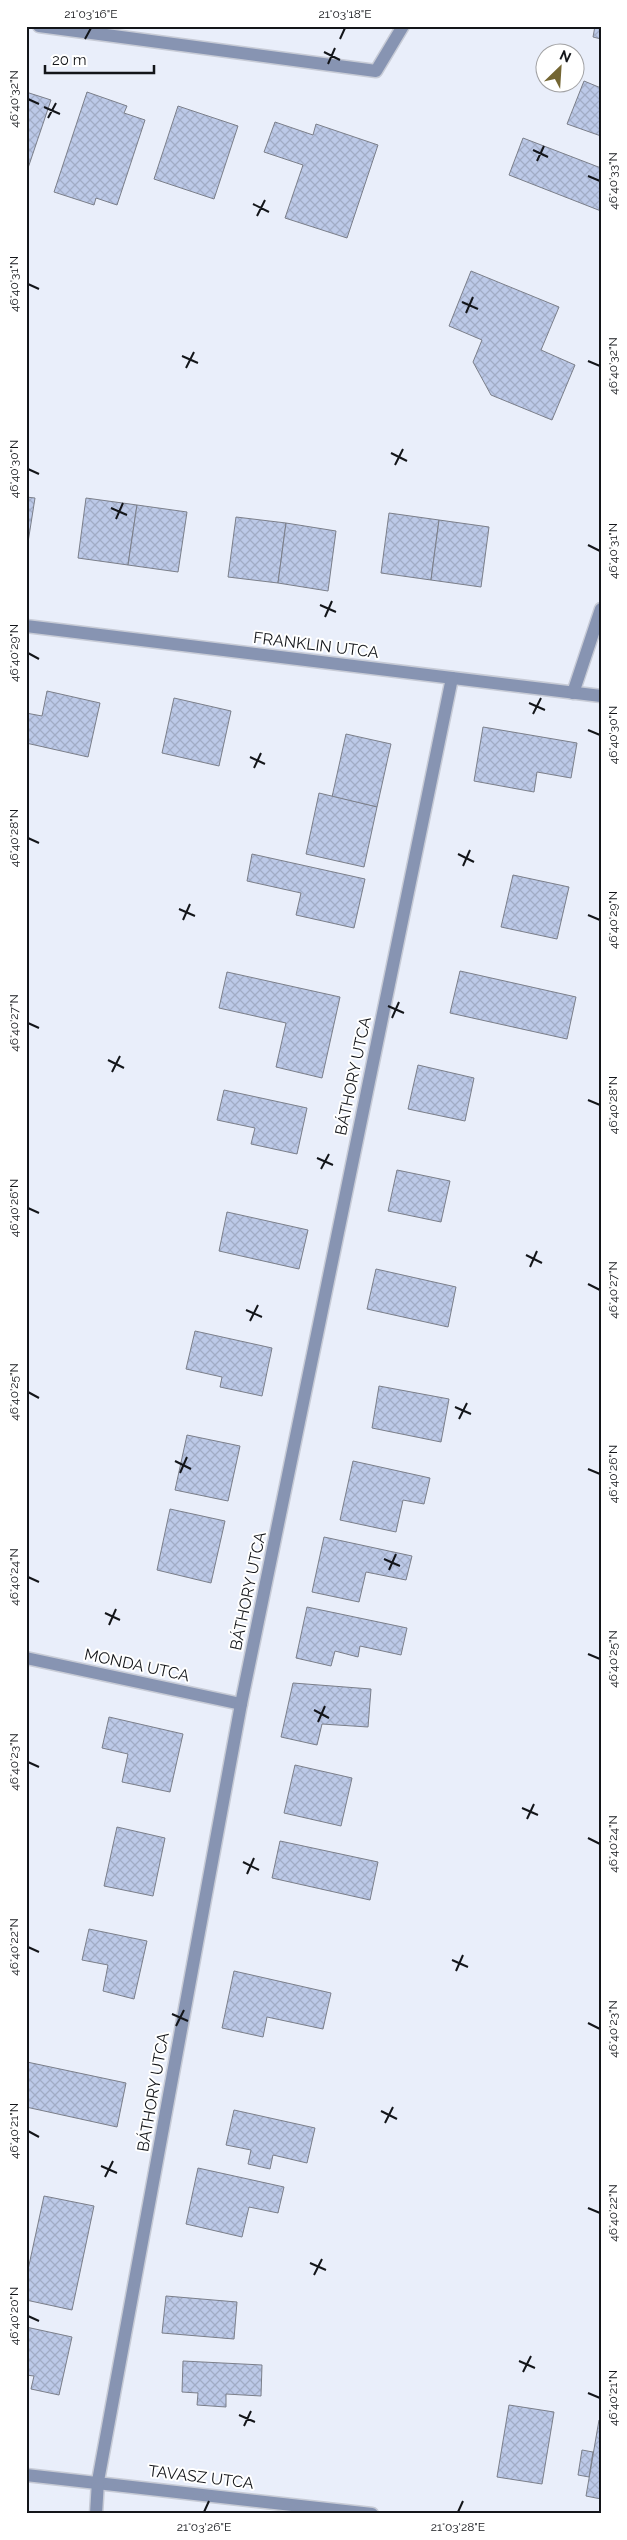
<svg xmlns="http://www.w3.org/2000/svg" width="627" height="2540" viewBox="0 0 627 2540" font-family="Raleway,sans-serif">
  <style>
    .building { fill: url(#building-cross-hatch); stroke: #7b7f8a }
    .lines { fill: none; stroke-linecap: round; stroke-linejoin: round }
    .minor-casing { stroke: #c7cbd6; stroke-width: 15 }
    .minor { stroke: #8794b2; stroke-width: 12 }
    .ticks { fill: none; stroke: #131519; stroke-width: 2 }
    .labels { text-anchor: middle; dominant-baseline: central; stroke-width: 4; stroke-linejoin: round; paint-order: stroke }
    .street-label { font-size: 16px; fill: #131519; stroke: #fff }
    .neatline { fill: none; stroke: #131519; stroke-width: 2 }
    .ticks-label { font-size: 12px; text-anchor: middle; fill: #131519 }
  </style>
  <defs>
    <pattern id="building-cross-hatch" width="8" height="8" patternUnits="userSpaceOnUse" patternTransform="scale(1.25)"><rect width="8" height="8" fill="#bcc9e8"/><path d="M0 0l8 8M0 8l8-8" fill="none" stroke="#a1acc6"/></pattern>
  </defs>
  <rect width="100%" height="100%" fill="#e9eefa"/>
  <g class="building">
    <path d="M 595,26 L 601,26 L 601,39 L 593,37 Z"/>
    <path d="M 584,81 L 601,88 L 601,136 L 567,124 Z"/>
    <path d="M 26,92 L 51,100 L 26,174 Z"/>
    <path d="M 87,92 L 127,106 L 124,113 L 145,120 L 117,205 L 96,198 L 94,205 L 54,192 Z"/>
    <path d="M 178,106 L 238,126 L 214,199 L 154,179 Z"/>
    <path d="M 275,122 L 313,135 L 316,124 L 378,145 L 347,238 L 285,218 L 303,165 L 264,152 Z"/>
    <path d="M 523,138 L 601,168 L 601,211 L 509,175 Z"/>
    <path d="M 471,271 L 559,307 L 541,350 L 575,365 L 552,420 L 491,395 L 473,362 L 482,340 L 449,326 Z"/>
    <path d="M 26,497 L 35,498 L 26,555 Z"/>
    <path d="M 86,498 L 137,505 L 128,565 L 78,558 Z"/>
    <path d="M 137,505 L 187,512 L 178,572 L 128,565 Z"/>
    <path d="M 389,513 L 439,520 L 431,580 L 381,573 Z"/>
    <path d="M 236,517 L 286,523 L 278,583 L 228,577 Z"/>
    <path d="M 439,520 L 489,527 L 481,587 L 431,580 Z"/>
    <path d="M 286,523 L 336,531 L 328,591 L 278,583 Z"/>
    <path d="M 47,691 L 100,703 L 88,757 L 26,743 L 26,713 L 42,716 Z"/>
    <path d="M 174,698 L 231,711 L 219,766 L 162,753 Z"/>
    <path d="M 483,727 L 577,743 L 571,778 L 537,772 L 534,792 L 474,781 Z"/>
    <path d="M 346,734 L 391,744 L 377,807 L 332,797 Z"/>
    <path d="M 319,793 L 377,807 L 364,867 L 306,854 Z"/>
    <path d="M 252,854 L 365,879 L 354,928 L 296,915 L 301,893 L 247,881 Z"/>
    <path d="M 513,875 L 569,887 L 557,939 L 501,927 Z"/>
    <path d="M 460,971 L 576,997 L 567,1039 L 450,1013 Z"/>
    <path d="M 227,972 L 340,997 L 322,1078 L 276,1067 L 286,1023 L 219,1008 Z"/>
    <path d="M 418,1065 L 474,1078 L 465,1121 L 408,1109 Z"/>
    <path d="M 224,1090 L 307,1108 L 297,1154 L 251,1144 L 255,1128 L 217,1120 Z"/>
    <path d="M 397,1170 L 450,1181 L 441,1222 L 388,1211 Z"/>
    <path d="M 227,1212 L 308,1230 L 299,1269 L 219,1251 Z"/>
    <path d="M 376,1269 L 456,1287 L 448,1327 L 367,1309 Z"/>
    <path d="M 195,1331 L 272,1348 L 262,1396 L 220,1387 L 222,1377 L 186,1369 Z"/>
    <path d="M 379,1386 L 449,1399 L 441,1442 L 372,1428 Z"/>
    <path d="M 187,1435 L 240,1446 L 228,1501 L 175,1490 Z"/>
    <path d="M 353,1461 L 430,1478 L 424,1504 L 403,1500 L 396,1532 L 340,1520 Z"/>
    <path d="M 170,1509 L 225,1521 L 211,1583 L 157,1570 Z"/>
    <path d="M 324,1537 L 412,1556 L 406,1580 L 366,1572 L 359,1602 L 312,1592 Z"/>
    <path d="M 307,1607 L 407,1628 L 401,1655 L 360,1646 L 358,1657 L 335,1651 L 331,1666 L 296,1658 Z"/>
    <path d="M 293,1683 L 371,1689 L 368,1727 L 322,1724 L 317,1745 L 281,1737 Z"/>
    <path d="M 109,1717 L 183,1734 L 170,1792 L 122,1782 L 128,1754 L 102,1748 Z"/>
    <path d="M 295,1765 L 352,1778 L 341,1826 L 284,1813 Z"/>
    <path d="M 117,1827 L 165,1838 L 153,1896 L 104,1886 Z"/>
    <path d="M 280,1841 L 378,1862 L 370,1900 L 272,1878 Z"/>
    <path d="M 89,1929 L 147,1941 L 134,1999 L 103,1991 L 108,1965 L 82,1960 Z"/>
    <path d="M 234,1971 L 331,1993 L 323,2029 L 267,2017 L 263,2037 L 222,2028 Z"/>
    <path d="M 27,2062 L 126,2083 L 117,2127 L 26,2107 Z"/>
    <path d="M 234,2110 L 315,2128 L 307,2163 L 273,2155 L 270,2169 L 248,2164 L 251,2150 L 226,2145 Z"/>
    <path d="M 198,2168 L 284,2187 L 278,2213 L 249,2207 L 242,2237 L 186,2224 Z"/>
    <path d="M 44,2196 L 94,2206 L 72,2310 L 26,2300 L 26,2279 Z"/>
    <path d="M 166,2296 L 237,2302 L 234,2339 L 162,2333 Z"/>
    <path d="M 26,2327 L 72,2337 L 59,2395 L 31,2389 L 34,2376 L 26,2375 Z"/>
    <path d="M 183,2361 L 262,2365 L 261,2396 L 226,2394 L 226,2407 L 197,2405 L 198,2393 L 182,2392 Z"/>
    <path d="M 509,2405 L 554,2412 L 542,2484 L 497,2477 Z"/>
    <path d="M 599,2420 L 601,2420 L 601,2499 L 586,2496 Z"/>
    <path d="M 582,2450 L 593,2452 L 589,2477 L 578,2475 Z"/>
  </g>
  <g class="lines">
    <defs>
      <g id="minor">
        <path d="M 39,26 L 376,71 L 403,26"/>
        <path d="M 26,626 L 601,696"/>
        <path d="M 573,693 L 601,609"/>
        <path d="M 26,1658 L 241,1704"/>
        <path d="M 26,2475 L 372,2514"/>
        <path d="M 96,2514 L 98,2481 L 241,1704 L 452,678"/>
      </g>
    </defs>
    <use href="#minor" class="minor-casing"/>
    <use href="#minor" class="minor"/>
  </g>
  <path class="ticks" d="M 85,39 L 91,28M 340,39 L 345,28M 324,52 L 340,60M 328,64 L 335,48M 28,99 L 39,104M 44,107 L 60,114M 48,118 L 56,103M 533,150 L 548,157M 537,161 L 544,146M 588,176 L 600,181M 253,204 L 269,212M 257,216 L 265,200M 28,284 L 39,289M 462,302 L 478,309M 466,313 L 473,297M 182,356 L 198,363M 588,361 L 600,366M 186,368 L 194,352M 391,453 L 407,461M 395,465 L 403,449M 28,469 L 39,474M 111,508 L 127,515M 116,519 L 123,503M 588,545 L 600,551M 320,605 L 336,612M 325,617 L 332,601M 28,653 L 39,659M 529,703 L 545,710M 533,714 L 541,698M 588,730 L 600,735M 250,757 L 265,764M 254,768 L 261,753M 28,838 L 39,843M 458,854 L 474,862M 463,866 L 470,850M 179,909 L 195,916M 588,915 L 600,920M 183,920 L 190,904M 388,1006 L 404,1013M 392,1018 L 399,1002M 28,1023 L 39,1028M 108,1060 L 124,1068M 112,1072 L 120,1056M 588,1100 L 600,1105M 317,1158 L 333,1165M 321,1169 L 329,1154M 28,1208 L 39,1213M 526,1255 L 542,1263M 530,1267 L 537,1251M 588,1284 L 600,1290M 246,1310 L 262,1317M 250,1321 L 258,1305M 28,1392 L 39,1398M 455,1407 L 471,1414M 459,1419 L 467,1403M 175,1461 L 191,1469M 588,1469 L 600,1474M 180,1473 L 187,1457M 384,1559 L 400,1566M 389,1570 L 396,1554M 28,1577 L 39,1582M 105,1613 L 120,1620M 109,1625 L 116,1609M 588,1654 L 600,1659M 314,1710 L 329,1718M 318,1722 L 325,1706M 28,1762 L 39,1767M 522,1808 L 538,1815M 527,1819 L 534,1804M 588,1838 L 600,1844M 243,1862 L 259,1870M 247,1874 L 254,1858M 28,1947 L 39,1952M 452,1960 L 468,1967M 456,1971 L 463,1955M 172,2014 L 188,2021M 588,2023 L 600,2029M 176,2026 L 184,2010M 381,2111 L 397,2119M 385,2123 L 393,2107M 28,2131 L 39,2137M 101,2166 L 117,2173M 105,2177 L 113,2161M 588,2208 L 600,2213M 310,2263 L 326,2270M 314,2275 L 322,2259M 28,2316 L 39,2321M 519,2361 L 535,2368M 523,2372 L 531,2356M 588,2393 L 600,2398M 239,2415 L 255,2422M 244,2426 L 251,2411M 204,2512 L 209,2501M 458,2512 L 463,2501"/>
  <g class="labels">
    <g class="street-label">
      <text transform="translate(316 645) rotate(7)">FRANKLIN UTCA</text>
      <text transform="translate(353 1076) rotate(-78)">BÁTHORY UTCA</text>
      <text transform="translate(248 1591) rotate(-78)">BÁTHORY UTCA</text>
      <text transform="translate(137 1665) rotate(12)">MONDA UTCA</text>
      <text transform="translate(153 2092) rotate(-80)">BÁTHORY UTCA</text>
      <text transform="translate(201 2477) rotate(7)">TAVASZ UTCA</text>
    </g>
  </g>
  <rect width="627" height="2540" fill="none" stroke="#ffffff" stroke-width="55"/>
  <g transform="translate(560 68) rotate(25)"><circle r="24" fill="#ffffff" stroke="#a1a1a3"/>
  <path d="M0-4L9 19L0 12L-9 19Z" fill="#746633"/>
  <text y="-8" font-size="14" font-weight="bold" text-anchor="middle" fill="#131519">N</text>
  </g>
  <path d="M45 65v8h109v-8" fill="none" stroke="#131519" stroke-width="2.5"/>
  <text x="52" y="65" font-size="15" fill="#131519" stroke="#ffffff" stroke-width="4" paint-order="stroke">20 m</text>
  <rect x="28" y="28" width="572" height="2484" class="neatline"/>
  <g class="ticks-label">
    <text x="91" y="18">21°03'16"E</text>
    <text x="345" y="18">21°03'18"E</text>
    <text transform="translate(14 99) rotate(-90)" y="4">46°40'32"N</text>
    <text transform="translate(613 181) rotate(-90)" y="4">46°40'33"N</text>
    <text transform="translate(14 284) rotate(-90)" y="4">46°40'31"N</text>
    <text transform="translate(613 366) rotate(-90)" y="4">46°40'32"N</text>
    <text transform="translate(14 469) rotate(-90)" y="4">46°40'30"N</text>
    <text transform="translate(613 551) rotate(-90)" y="4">46°40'31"N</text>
    <text transform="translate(14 653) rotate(-90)" y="4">46°40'29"N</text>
    <text transform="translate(613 735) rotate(-90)" y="4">46°40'30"N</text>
    <text transform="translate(14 838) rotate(-90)" y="4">46°40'28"N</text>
    <text transform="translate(613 920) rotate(-90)" y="4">46°40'29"N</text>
    <text transform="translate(14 1023) rotate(-90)" y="4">46°40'27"N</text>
    <text transform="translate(613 1105) rotate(-90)" y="4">46°40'28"N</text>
    <text transform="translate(14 1208) rotate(-90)" y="4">46°40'26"N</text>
    <text transform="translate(613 1290) rotate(-90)" y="4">46°40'27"N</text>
    <text transform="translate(14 1392) rotate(-90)" y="4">46°40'25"N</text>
    <text transform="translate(613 1474) rotate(-90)" y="4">46°40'26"N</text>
    <text transform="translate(14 1577) rotate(-90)" y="4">46°40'24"N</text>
    <text transform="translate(613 1659) rotate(-90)" y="4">46°40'25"N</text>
    <text transform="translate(14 1762) rotate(-90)" y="4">46°40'23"N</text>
    <text transform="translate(613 1844) rotate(-90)" y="4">46°40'24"N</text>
    <text transform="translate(14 1947) rotate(-90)" y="4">46°40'22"N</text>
    <text transform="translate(613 2029) rotate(-90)" y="4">46°40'23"N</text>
    <text transform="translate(14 2131) rotate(-90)" y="4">46°40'21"N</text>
    <text transform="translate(613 2213) rotate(-90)" y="4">46°40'22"N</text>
    <text transform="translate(14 2316) rotate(-90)" y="4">46°40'20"N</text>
    <text transform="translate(613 2398) rotate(-90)" y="4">46°40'21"N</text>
    <text x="204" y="2531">21°03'26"E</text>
    <text x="458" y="2531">21°03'28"E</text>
  </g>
</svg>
